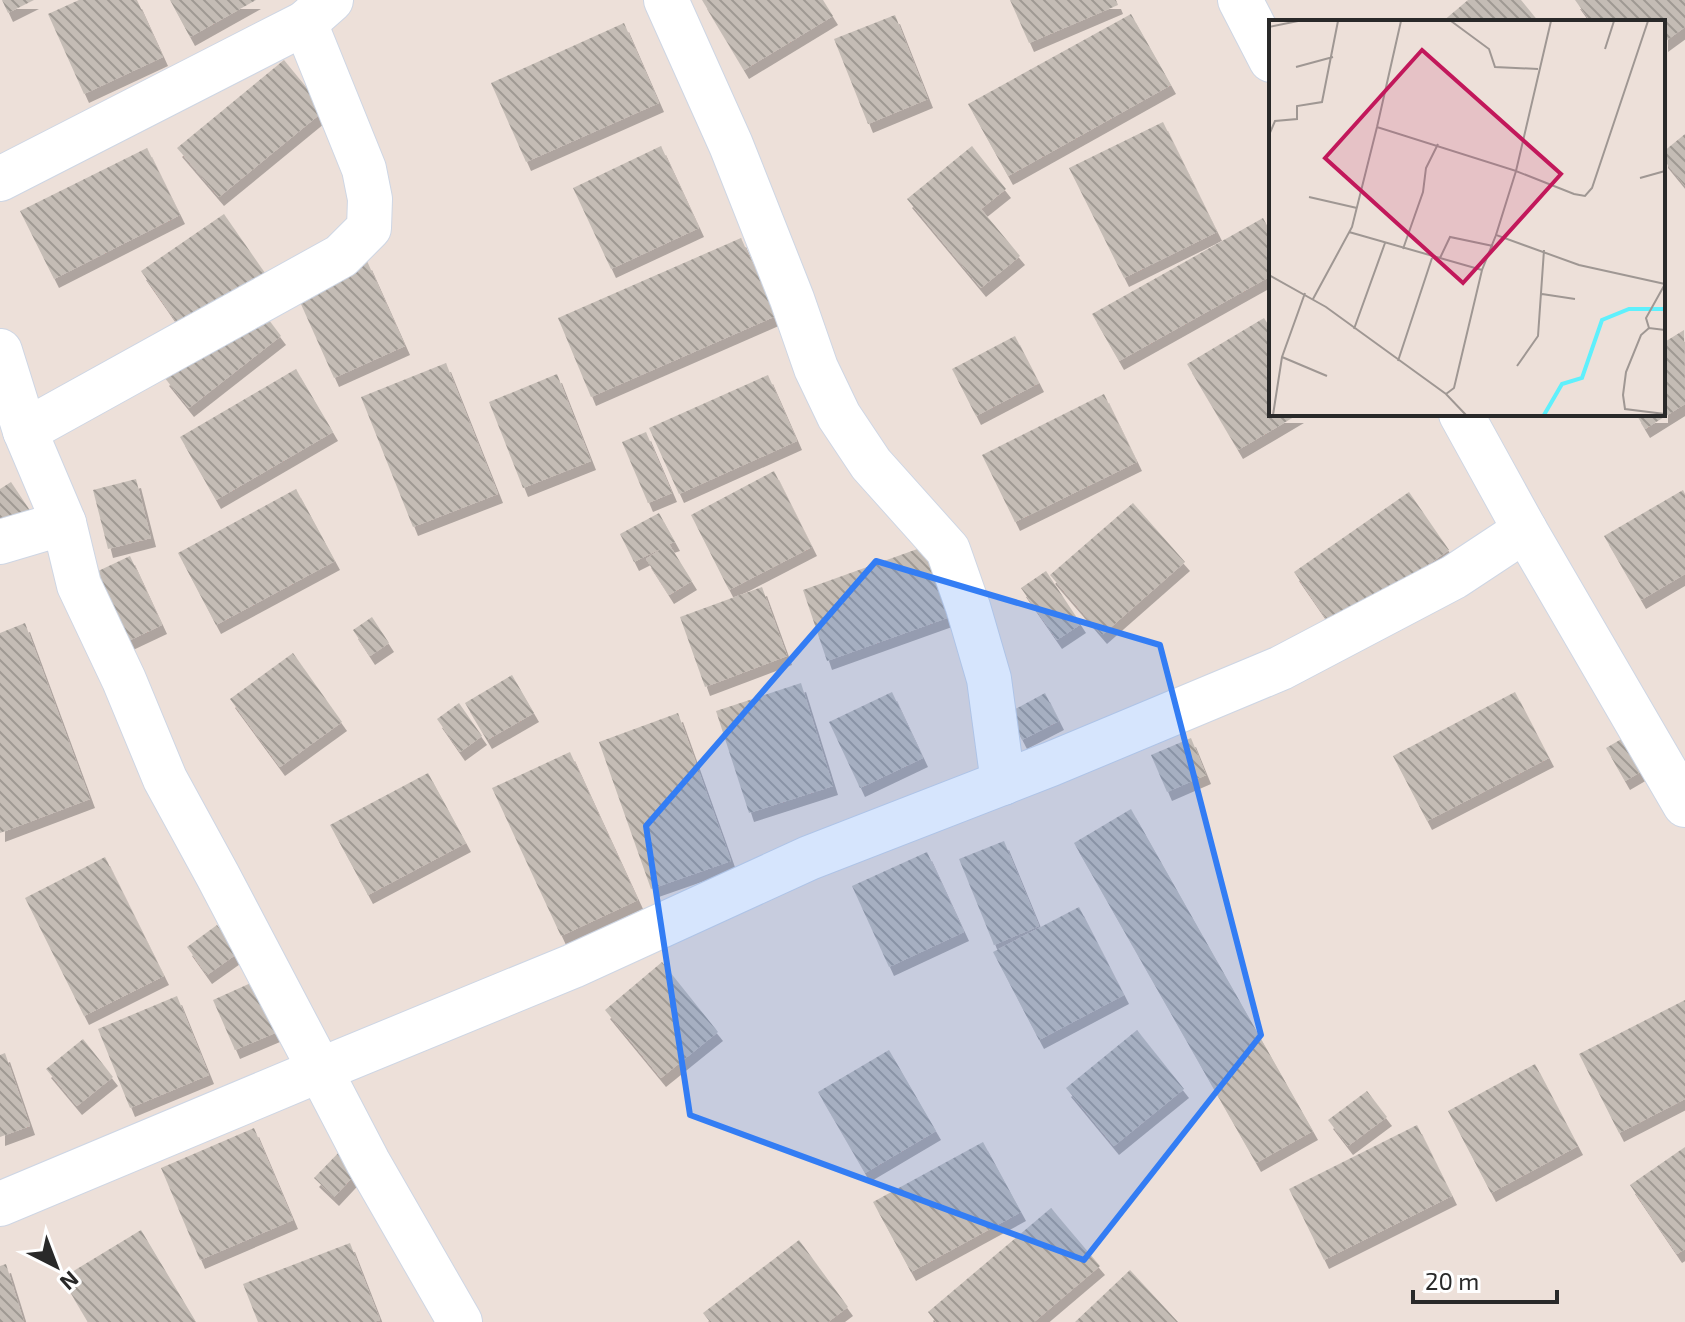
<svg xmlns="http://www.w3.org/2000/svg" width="1685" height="1322" viewBox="0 0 1685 1322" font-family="'Exo 2',sans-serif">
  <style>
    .building { fill: url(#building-back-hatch); filter: url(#shadow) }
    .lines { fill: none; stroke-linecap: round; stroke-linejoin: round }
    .minor-casing { stroke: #ced6e4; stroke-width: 46 }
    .minor { stroke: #fff; stroke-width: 44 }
    .marked { fill: #337df4; fill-opacity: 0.2; stroke: #337df4; stroke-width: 6; stroke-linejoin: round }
    .inset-river { fill: none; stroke: #5ff0fc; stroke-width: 4 }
    .inset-road { fill: none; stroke: #9f9793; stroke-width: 2 }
    .view { fill: #c2185b; fill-opacity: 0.15; stroke: #c2185b; stroke-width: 4 }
    .inset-edge { fill: none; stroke: #292929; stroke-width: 4 }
  </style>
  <defs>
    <pattern id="building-back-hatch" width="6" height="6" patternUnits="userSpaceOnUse" patternTransform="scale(2)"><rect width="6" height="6" fill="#c4bcb5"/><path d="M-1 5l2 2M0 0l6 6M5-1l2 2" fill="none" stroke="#9f9993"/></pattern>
    <filter id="shadow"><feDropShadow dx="5" dy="9" stdDeviation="0" flood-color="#0004"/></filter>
  </defs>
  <rect width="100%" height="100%" fill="#ede0d9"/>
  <g class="building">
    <path d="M 2,0 L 34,0 L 8,13 Z"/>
    <path d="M 79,0 L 137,0 L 163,57 L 84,94 L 48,14 Z"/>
    <path d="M 170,0 L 256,0 L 190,37 Z"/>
    <path d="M 702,0 L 823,0 L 833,16 L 744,70 Z"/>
    <path d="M 1010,0 L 1116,0 L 1118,5 L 1029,43 Z"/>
    <path d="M 1468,0 L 1521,0 L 1539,22 L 1442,22 Z"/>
    <path d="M 1575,0 L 1685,0 L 1685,27 L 1663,43 L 1663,22 L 1591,22 Z"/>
    <path d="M 1131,14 L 1171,85 L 1008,176 L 968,104 Z"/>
    <path d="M 895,15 L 928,99 L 868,124 L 834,39 Z"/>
    <path d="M 624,23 L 659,103 L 526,162 L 491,83 Z"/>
    <path d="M 284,60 L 325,110 L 219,197 L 177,148 Z"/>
    <path d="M 1163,122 L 1217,232 L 1124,278 L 1069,168 Z"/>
    <path d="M 1685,134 L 1685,186 L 1663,159 L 1663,152 Z"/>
    <path d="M 661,146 L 699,228 L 611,269 L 573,188 Z"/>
    <path d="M 972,146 L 1006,189 L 981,209 L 1020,256 L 981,288 L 907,199 Z"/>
    <path d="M 147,148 L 180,215 L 54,279 L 20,211 Z"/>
    <path d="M 224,214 L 265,273 L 182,330 L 141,271 Z"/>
    <path d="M 1263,218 L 1271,233 L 1271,276 L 1119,361 L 1092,314 Z"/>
    <path d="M 741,238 L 776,316 L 591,397 L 558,318 Z"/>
    <path d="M 367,261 L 405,346 L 334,378 L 296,293 Z"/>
    <path d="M 257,304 L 281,336 L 189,408 L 164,377 Z"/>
    <path d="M 1264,318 L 1271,329 L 1271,414 L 1299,414 L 1238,450 L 1187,364 Z"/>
    <path d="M 1684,330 L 1685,404 L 1645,429 L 1636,414 L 1663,414 L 1663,343 Z"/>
    <path d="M 1015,336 L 1039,383 L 976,416 L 952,369 Z"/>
    <path d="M 446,363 L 498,494 L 413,527 L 361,397 Z"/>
    <path d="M 296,369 L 333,432 L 216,500 L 180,437 Z"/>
    <path d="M 557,374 L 591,461 L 523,488 L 489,402 Z"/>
    <path d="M 768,375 L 797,441 L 679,494 L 649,428 Z"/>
    <path d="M 1104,394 L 1137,462 L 1015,522 L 982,455 Z"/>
    <path d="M 646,432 L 672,493 L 648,503 L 622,442 Z"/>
    <path d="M 774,471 L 812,547 L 729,590 L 691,515 Z"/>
    <path d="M 136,479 L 151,538 L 108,549 L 93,490 Z"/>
    <path d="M 11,482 L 31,512 L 0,532 L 0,489 Z"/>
    <path d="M 296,489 L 335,561 L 216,625 L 178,553 Z"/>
    <path d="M 1683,490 L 1685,494 L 1685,574 L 1641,600 L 1604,536 Z"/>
    <path d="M 1409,492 L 1449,550 L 1334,630 L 1294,572 Z"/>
    <path d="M 1133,503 L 1185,562 L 1102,635 L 1050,575 Z"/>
    <path d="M 659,513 L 675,542 L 669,544 L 692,581 L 669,595 L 646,559 L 664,547 L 634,562 L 620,534 Z"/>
    <path d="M 923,547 L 947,618 L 827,661 L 803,590 Z"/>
    <path d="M 130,556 L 162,625 L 126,642 L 94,573 Z"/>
    <path d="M 1046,571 L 1081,624 L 1057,640 L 1021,588 Z"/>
    <path d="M 762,587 L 787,656 L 705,687 L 680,617 Z"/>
    <path d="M 372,617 L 389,643 L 370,656 L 353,630 Z"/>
    <path d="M 25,623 L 90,799 L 0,833 L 0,633 Z"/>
    <path d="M 293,653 L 342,722 L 280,767 L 230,699 Z"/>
    <path d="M 512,675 L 534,713 L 487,740 L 465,703 Z"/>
    <path d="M 801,683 L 833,786 L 749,813 L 716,711 Z"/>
    <path d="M 892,692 L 923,758 L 860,788 L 829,722 Z"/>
    <path d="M 1515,692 L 1549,758 L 1427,821 L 1393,756 Z"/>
    <path d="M 1045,693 L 1059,721 L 1022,740 L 1008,713 Z"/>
    <path d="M 459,703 L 482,736 L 460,752 L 437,719 Z"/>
    <path d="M 678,713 L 731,861 L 651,889 L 599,742 Z"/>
    <path d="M 1630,734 L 1649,767 L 1625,781 L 1606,748 Z"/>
    <path d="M 1191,738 L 1206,775 L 1167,792 L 1151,755 Z"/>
    <path d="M 570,752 L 638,900 L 561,936 L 492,788 Z"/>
    <path d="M 428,773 L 466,843 L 368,895 L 330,825 Z"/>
    <path d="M 1131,809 L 1313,1131 L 1256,1163 L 1074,843 Z"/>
    <path d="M 1004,841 L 1039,926 L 994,945 L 959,859 Z"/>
    <path d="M 927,852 L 964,932 L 889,967 L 852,886 Z"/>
    <path d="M 105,857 L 164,976 L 84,1016 L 25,898 Z"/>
    <path d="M 1079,907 L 1124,995 L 1039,1040 L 993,952 Z"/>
    <path d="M 217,925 L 238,953 L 207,975 L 187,947 Z"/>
    <path d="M 662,962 L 718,1032 L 661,1078 L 605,1010 Z"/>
    <path d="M 253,982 L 275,1033 L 235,1050 L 213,1000 Z"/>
    <path d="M 177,996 L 209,1075 L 130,1108 L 98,1029 Z"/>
    <path d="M 1685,1000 L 1685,1099 L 1619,1133 L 1579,1054 Z"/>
    <path d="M 1137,1030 L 1184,1089 L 1114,1146 L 1066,1088 Z"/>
    <path d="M 83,1039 L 113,1077 L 77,1106 L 46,1069 Z"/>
    <path d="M 889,1050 L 936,1131 L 865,1173 L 818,1092 Z"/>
    <path d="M 5,1053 L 30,1126 L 0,1137 L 0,1055 Z"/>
    <path d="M 1535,1064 L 1578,1146 L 1491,1193 L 1448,1111 Z"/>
    <path d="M 1367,1091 L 1387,1117 L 1348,1146 L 1328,1120 Z"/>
    <path d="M 1417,1125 L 1452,1196 L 1324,1260 L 1289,1189 Z"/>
    <path d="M 254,1128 L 293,1220 L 200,1260 L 161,1168 Z"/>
    <path d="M 983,1142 L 1021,1212 L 911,1272 L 873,1202 Z"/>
    <path d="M 344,1147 L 363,1166 L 334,1197 L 314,1178 Z"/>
    <path d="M 1685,1147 L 1685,1249 L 1677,1254 L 1630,1185 Z"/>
    <path d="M 1051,1208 L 1100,1266 L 1034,1322 L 936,1322 L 928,1312 Z"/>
    <path d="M 141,1230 L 196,1322 L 88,1322 L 62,1278 Z"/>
    <path d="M 799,1240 L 848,1307 L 828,1322 L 710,1322 L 703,1313 Z"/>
    <path d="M 350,1243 L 380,1320 L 373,1322 L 258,1322 L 243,1284 Z"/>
    <path d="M 6,1264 L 24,1322 L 0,1322 L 0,1266 Z"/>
    <path d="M 1130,1270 L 1178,1322 L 1075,1322 Z"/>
  </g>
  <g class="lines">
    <defs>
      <g id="minor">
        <path d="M 666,0 L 731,145 L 792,299 L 816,368 L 839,416 L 871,464 L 948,550 L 968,607 L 989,679 L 1003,783"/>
        <path d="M 1240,0 L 1271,60"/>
        <path d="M 0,179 L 305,23 L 331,0"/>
        <path d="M 0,351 L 25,431 L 64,523"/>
        <path d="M 25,431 L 341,256 L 369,228 L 370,199 L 364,169 L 305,23"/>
        <path d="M 1525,530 L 1685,805"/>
        <path d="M 0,542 L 64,523 L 79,585 L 124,680 L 165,779 L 218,876 L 320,1070 L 0,1204"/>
        <path d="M 460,1322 L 368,1162 L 320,1070 L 573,966 L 809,858 L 1051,764 L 1281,668 L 1454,577 L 1525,530 L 1461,414"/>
      </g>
    </defs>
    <use href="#minor" class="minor-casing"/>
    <use href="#minor" class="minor"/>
  </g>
  <path class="marked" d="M 876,561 L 1160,645 L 1261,1035 L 1084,1260 L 690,1115 L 646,826 Z"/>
  <g transform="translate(1269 20)">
    <rect width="396" height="396" fill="#ede0d9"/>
    <path class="inset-river" d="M 275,395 L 293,364 L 313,358 L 333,300 L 360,289 L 396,289"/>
    <path class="inset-road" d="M 182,1 L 220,29 L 226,47 L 269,49M 379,1 L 323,168 L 316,176 L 305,174 L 247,151 L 227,215 L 310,245 L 396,264M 0,7 L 29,1M 336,29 L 345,1M 27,47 L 64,37M 108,107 L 132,1M 0,115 L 6,101 L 28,99 L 28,86 L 53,82 L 69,1M 371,158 L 396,151M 40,177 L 88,188M 80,212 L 213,250M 134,229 L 154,172 L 157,148 L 169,124M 171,238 L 181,217 L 224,226M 0,255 L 57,287 L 177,374 L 197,395M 273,274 L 306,279M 44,279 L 83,207 L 108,107 L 247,151 L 282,1M 380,308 L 377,298 L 396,264M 85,309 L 116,223M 396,310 L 380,308 L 372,315 L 357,352 L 354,375 L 356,389 L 396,394M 13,337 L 58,356M 129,341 L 163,238M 248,346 L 269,316 L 275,230M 177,374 L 185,368 L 213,250 L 227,215M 4,395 L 13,337 L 36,273"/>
    <path class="view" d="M 153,30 L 292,154 L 194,263 L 56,138 Z"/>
    <rect width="396" height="396" class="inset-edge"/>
  </g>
  <g transform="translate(56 1266) rotate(138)" stroke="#ffffff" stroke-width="6" paint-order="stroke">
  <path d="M0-6L14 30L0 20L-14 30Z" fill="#292929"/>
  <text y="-12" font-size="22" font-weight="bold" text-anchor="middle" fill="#292929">N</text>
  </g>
  <path d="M1413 1290v12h144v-12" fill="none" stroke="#292929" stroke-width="4"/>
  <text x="1425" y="1290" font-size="24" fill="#292929" stroke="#ffffff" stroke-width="6" paint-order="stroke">20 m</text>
</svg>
